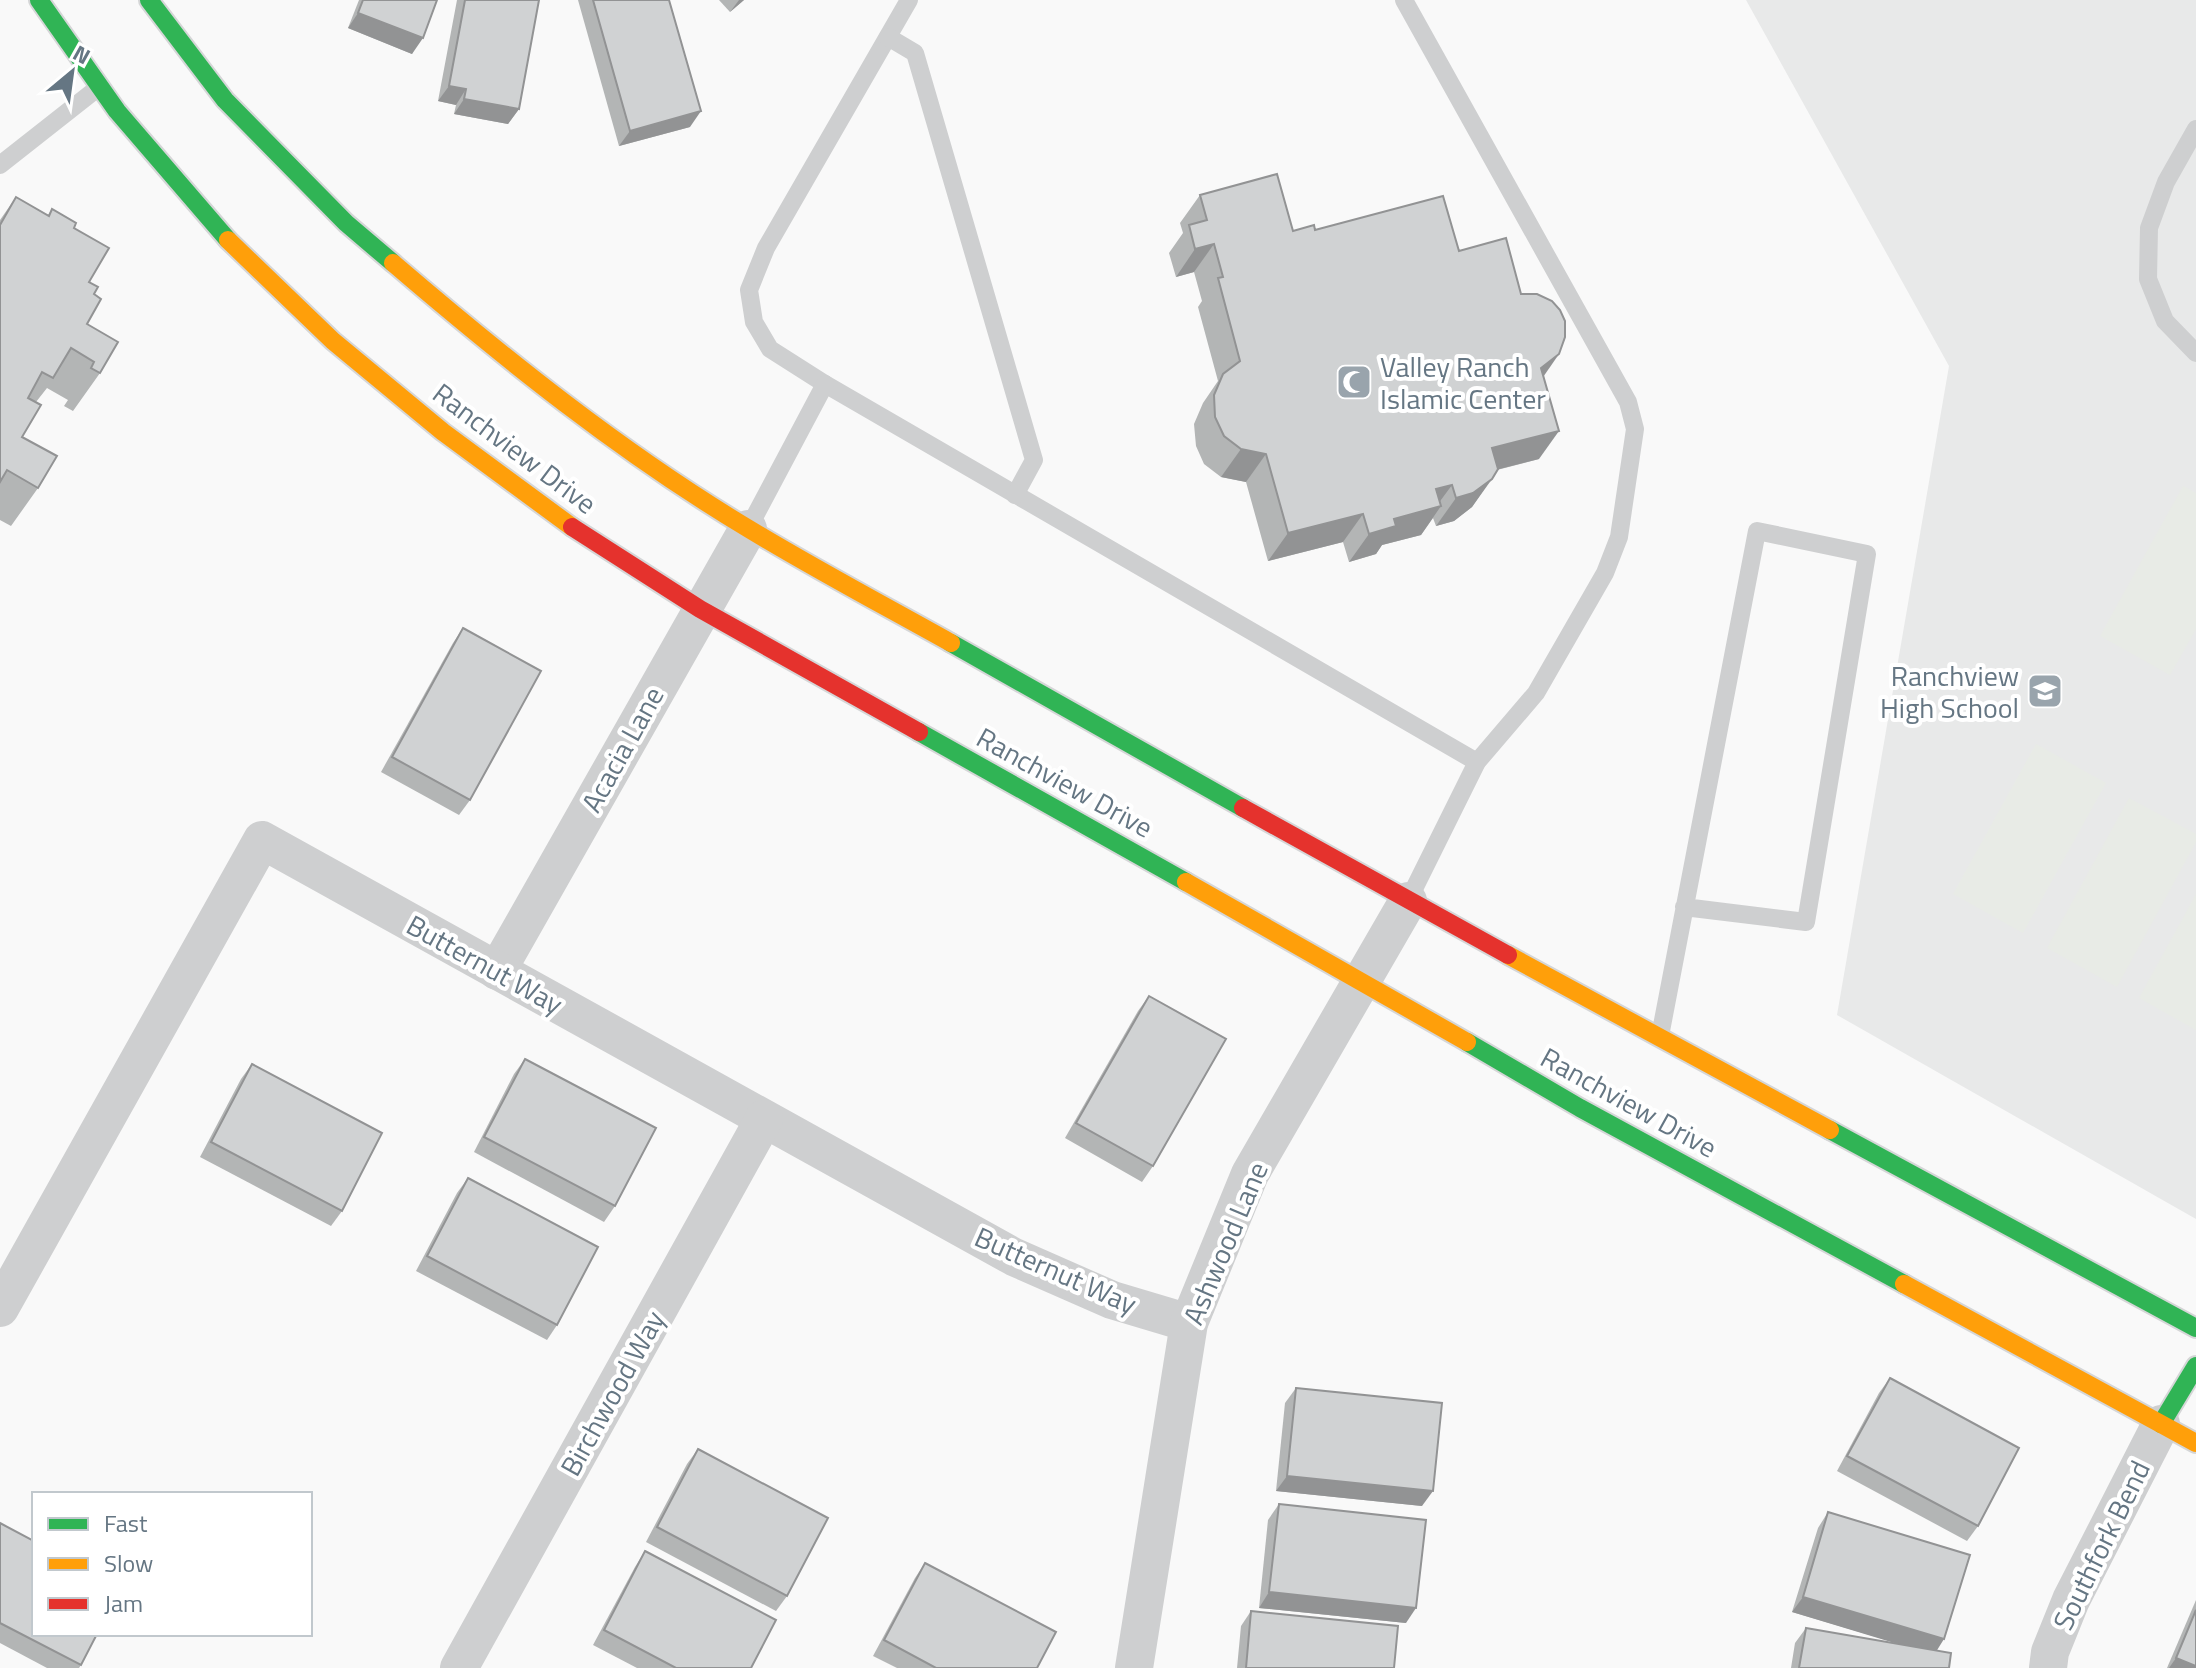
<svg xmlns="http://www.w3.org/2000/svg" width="2196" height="1668" viewBox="0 0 2196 1668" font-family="'Titillium Web',sans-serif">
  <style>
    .built { fill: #e8e9e9 }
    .green { fill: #e8ebe6 }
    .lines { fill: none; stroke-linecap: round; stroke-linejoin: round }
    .fast-casing { stroke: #d5d6d7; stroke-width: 22 }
    .slow-casing { stroke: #d5d6d7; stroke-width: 22 }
    .jam-casing { stroke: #d5d6d7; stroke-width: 22 }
    .lane { stroke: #cecfd0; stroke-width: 18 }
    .street { stroke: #cecfd0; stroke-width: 38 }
    .fast { stroke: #30b455; stroke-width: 18 }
    .slow { stroke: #ff9f0a; stroke-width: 18 }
    .jam { stroke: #e5322d; stroke-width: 18 }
    .wall { fill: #b3b5b5 }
    .shaded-wall { fill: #929394 }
    .building { fill: #d0d2d3; stroke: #929394; stroke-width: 2 }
    .labels { text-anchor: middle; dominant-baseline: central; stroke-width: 8; stroke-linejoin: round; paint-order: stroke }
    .poi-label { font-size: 28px; fill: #657683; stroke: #fff; text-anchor: start }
    .street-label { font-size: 28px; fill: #657683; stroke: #fff }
  </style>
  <rect width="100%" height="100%" fill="#f9f9f9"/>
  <path class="built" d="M 1746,0 L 2196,0 L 2196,1219 L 1837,1015 L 1949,366 Z"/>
  <g class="green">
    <path d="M 2183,486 L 2196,493 L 2196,629 L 2170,675 L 2100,636 Z"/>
    <path d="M 2036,744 L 2106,783 L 2023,933 L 1953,894 Z"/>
    <path d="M 2129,798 L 2196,834 L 2196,842 L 2117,987 L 2047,948 Z"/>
    <path d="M 2196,894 L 2196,1030 L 2139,998 Z"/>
  </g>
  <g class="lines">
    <defs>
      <g id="fast">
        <path d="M 39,0 L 117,111 L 228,240"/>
        <path d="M 149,0 L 225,100 L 346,223 L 393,263"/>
        <path d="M 951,643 L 1243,808"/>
        <path d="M 919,732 L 1186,882"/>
        <path d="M 1467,1042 L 1580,1108 L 1904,1284"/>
        <path d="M 1830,1130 L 2196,1328"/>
        <path d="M 2161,1424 L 2196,1366"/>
      </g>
      <g id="slow">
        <path d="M 228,240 L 333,341 L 443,432 L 572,527"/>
        <path d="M 393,263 C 505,359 622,453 749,529 C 815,569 883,605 951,643"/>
        <path d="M 1186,882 L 1467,1042"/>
        <path d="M 1508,955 L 1830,1130"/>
        <path d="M 1904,1284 L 2196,1443"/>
      </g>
      <g id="jam">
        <path d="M 572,527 L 700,609 L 919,732"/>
        <path d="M 1243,808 L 1508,955"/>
      </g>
    </defs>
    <use href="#fast" class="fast-casing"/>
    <use href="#slow" class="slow-casing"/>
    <use href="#jam" class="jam-casing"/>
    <g class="lane">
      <path d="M 909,0 L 766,248 L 749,290 L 754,322 L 770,349 L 825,384 L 1477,762"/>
      <path d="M 1404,0 L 1628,402 L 1635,429 L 1619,537 L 1605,573 L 1536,693 L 1477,762 L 1408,901"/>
      <path d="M 888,37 L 915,53 L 1034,460 L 1015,495"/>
      <path d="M 2196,129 L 2166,182 L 2149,228 L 2148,279 L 2165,321 L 2196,353"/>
      <path d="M 0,165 L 99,87"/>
      <path d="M 748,529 L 825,384"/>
      <path d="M 1660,1036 L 1757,531 L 1867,554 L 1806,922 L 1684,907"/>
    </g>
    <g class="street">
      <path d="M 497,971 L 748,529"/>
      <path d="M 0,1308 L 262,840 L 1014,1257 L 1112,1300 L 1189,1323"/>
      <path d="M 459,1668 L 764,1119"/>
      <path d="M 1134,1668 L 1189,1323 L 1250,1174 L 1408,901"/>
      <path d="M 2048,1668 L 2050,1652 L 2071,1600 L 2161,1424"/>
    </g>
    <use href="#fast" class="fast"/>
    <use href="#slow" class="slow"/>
    <use href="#jam" class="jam"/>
  </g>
  <g class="wall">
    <path d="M 359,0 L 437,0 L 412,54 L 348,28 Z"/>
    <path d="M 457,0 L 539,0 L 519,109 L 508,124 L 454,114 L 456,105 L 438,101 Z"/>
    <path d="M 578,0 L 669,0 L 690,127 L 619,146 Z"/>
    <path d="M 719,0 L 744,0 L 730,12 Z"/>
    <path d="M 1200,195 L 1293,231 L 1315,230 L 1459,251 L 1544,376 L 1539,459 L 1497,470 L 1472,507 L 1454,521 L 1436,526 L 1433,518 L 1421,535 L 1382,545 L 1376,554 L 1349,562 L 1343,542 L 1268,561 L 1246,482 L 1221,477 L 1204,464 L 1196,446 L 1194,424 L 1203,403 L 1218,381 L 1198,307 L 1202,301 L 1194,272 L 1176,277 L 1169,253 L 1183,233 L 1180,223 Z"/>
    <path d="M 16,197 L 48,215 L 52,209 L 74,228 L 94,294 L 87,324 L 100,373 L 73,411 L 64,406 L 68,400 L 47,388 L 36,402 L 22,437 L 38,488 L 11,526 L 0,520 L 0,220 Z"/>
    <path d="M 463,628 L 470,800 L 459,815 L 381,772 L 453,643 Z"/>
    <path d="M 1149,996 L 1153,1166 L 1142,1182 L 1065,1138 L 1138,1011 Z"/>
    <path d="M 525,1059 L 615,1206 L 604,1222 L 474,1152 L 514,1074 Z"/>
    <path d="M 252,1064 L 342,1211 L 331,1226 L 200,1157 L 241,1079 Z"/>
    <path d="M 468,1178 L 557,1325 L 547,1340 L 416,1271 L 457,1193 Z"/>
    <path d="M 1890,1378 L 1978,1526 L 1967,1541 L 1837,1471 L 1879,1393 Z"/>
    <path d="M 1296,1388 L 1422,1506 L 1276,1491 L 1285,1403 Z"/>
    <path d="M 698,1449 L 787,1596 L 776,1611 L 646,1542 L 687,1464 Z"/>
    <path d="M 1279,1504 L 1406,1623 L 1259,1608 L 1268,1520 Z"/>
    <path d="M 1828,1512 L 1936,1651 L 1949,1668 L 1791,1668 L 1795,1643 L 1806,1628 L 1900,1644 L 1792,1612 L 1818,1528 Z"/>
    <path d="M 0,1523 L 81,1665 L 79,1668 L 47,1668 L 0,1643 Z"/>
    <path d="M 645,1551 L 751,1668 L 637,1668 L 593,1645 L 635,1567 Z"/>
    <path d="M 925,1563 L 1037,1668 L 897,1668 L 873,1656 L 915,1578 Z"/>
    <path d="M 2196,1600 L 2196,1668 L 2167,1668 Z"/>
    <path d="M 1251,1611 L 1394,1668 L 1237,1668 L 1241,1626 Z"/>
  </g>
  <g class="shaded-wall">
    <path d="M 739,0 L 744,0 L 730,12 Z"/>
    <path d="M 358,13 L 423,38 L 412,54 L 348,28 Z"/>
    <path d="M 449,86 L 466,89 L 456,105 L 438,101 Z"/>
    <path d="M 464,99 L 519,109 L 508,124 L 454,114 Z"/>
    <path d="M 701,111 L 690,127 L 619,146 L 630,131 Z"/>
    <path d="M 1214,244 L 1194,272 L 1176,277 L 1195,249 Z"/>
    <path d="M 1559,354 L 1539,383 L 1541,368 Z"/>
    <path d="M 1559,431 L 1539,459 L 1472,476 L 1492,448 Z"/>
    <path d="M 1241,449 L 1266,454 L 1246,482 L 1221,477 Z"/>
    <path d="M 1492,479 L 1472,507 L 1454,521 L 1436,526 L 1456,498 Z"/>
    <path d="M 1452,485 L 1435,508 L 1441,506 L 1421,535 L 1382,545 L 1376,554 L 1349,562 L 1369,534 L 1394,519 L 1436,489 Z"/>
    <path d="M 1363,514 L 1343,542 L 1268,561 L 1288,533 Z"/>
    <path d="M 1287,1476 L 1433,1491 L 1422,1506 L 1276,1491 Z"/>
    <path d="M 1269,1592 L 1416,1608 L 1406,1623 L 1259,1608 Z"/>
    <path d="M 1803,1597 L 1944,1639 L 1934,1655 L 1792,1612 Z"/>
    <path d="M 2176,1658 L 2196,1666 L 2196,1668 L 2169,1668 Z"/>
  </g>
  <g class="building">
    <path d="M 363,0 L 437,0 L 423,38 L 358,13 Z"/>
    <path d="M 465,0 L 539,0 L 519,109 L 464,99 L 466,89 L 449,86 Z"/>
    <path d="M 593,0 L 669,0 L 701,111 L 630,131 Z"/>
    <path d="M 1277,174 L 1293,231 L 1314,225 L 1315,230 L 1443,196 L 1459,251 L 1506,238 L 1521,294 L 1537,294 L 1552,301 L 1560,310 L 1565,321 L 1565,337 L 1559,354 L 1541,368 L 1559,431 L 1492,448 L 1498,469 L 1492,479 L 1473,493 L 1456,498 L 1452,485 L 1436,489 L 1441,506 L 1394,519 L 1396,526 L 1369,534 L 1363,514 L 1288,533 L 1266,454 L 1241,449 L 1224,436 L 1215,417 L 1214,395 L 1223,374 L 1240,361 L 1218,278 L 1223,277 L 1214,244 L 1195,249 L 1189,225 L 1207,220 L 1200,195 Z"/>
    <path d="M 16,197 L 49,216 L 52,209 L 76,223 L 74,228 L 109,248 L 89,282 L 98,287 L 94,294 L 101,299 L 87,324 L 118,342 L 100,373 L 91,368 L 94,362 L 71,348 L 53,378 L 42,372 L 28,398 L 41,405 L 22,437 L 57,456 L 38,488 L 7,470 L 0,482 L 0,225 Z"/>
    <path d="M 463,628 L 541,671 L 470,800 L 392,757 Z"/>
    <path d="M 1149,996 L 1226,1039 L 1153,1166 L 1076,1123 Z"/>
    <path d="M 525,1059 L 656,1128 L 615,1206 L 484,1137 Z"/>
    <path d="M 252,1064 L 382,1133 L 342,1211 L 211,1142 Z"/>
    <path d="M 468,1178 L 598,1247 L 557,1325 L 427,1256 Z"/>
    <path d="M 1890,1378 L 2019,1448 L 1978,1526 L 1847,1456 Z"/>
    <path d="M 1296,1388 L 1442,1403 L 1433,1491 L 1287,1476 Z"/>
    <path d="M 698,1449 L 828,1518 L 787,1596 L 657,1527 Z"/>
    <path d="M 1279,1504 L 1426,1520 L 1416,1608 L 1269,1592 Z"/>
    <path d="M 1828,1512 L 1970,1555 L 1944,1639 L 1803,1597 Z"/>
    <path d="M 0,1523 L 34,1541 L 34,1634 L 97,1634 L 81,1665 L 0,1623 Z"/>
    <path d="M 645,1551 L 776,1620 L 751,1668 L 676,1668 L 604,1630 Z"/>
    <path d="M 925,1563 L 1056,1632 L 1037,1668 L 936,1668 L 884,1640 Z"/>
    <path d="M 2196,1610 L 2196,1666 L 2176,1658 Z"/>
    <path d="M 1251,1611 L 1398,1626 L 1394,1668 L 1246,1668 Z"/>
    <path d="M 1806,1628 L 1951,1653 L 1949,1668 L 1799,1668 Z"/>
  </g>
  <defs>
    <symbol id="mosque-square" viewBox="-11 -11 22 22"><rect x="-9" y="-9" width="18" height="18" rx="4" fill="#99a4ac" stroke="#fff"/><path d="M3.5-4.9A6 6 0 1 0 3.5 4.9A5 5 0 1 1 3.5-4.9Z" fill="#fff"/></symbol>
    <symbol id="school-square" viewBox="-11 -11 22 22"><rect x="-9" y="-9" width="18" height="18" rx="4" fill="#99a4ac" stroke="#fff"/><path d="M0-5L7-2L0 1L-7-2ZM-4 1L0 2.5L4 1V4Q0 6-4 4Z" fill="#fff"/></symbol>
  </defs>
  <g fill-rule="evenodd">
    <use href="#mosque-square" x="1334" y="362" width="40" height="40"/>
    <use href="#school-square" x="2025" y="671" width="40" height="40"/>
  </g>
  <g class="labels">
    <g class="poi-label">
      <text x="1380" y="366">Valley Ranch<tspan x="1380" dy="32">Islamic Center</tspan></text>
      <text x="2019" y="675" text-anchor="end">Ranchview<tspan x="2019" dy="32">High School</tspan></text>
    </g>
    <g class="street-label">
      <text transform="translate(515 448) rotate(37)">Ranchview Drive</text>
      <text transform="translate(622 749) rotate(-61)">Acacia Lane</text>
      <text transform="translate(1065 782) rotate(29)">Ranchview Drive</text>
      <text transform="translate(485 964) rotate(29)">Butternut Way</text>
      <text transform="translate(1629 1102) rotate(29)">Ranchview Drive</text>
      <text transform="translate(1225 1243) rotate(-67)">Ashwood Lane</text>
      <text transform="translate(1056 1270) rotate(24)">Butternut Way</text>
      <text transform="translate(612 1393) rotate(-61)">Birchwood Way</text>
      <text transform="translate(2101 1545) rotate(-64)">Southfork Bend</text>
    </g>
  </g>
  <rect x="32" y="1492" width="280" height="144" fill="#ffffff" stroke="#c1c8cd" stroke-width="2"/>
  <rect x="48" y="1518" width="40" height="12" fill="#30b455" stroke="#c1c8cd" stroke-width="2"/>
  <text x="104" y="1532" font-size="24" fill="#657683">Fast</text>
  <rect x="48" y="1558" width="40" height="12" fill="#ff9f0a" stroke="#c1c8cd" stroke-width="2"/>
  <text x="104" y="1572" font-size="24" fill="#657683">Slow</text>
  <rect x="48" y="1598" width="40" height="12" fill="#e5322d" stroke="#c1c8cd" stroke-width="2"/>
  <text x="104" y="1612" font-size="24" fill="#657683">Jam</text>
  <g transform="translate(72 72) rotate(29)" stroke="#ffffff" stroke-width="6" paint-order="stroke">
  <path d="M0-6L14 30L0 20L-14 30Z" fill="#657683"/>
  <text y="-12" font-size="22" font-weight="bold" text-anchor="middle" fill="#657683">N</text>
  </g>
</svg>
